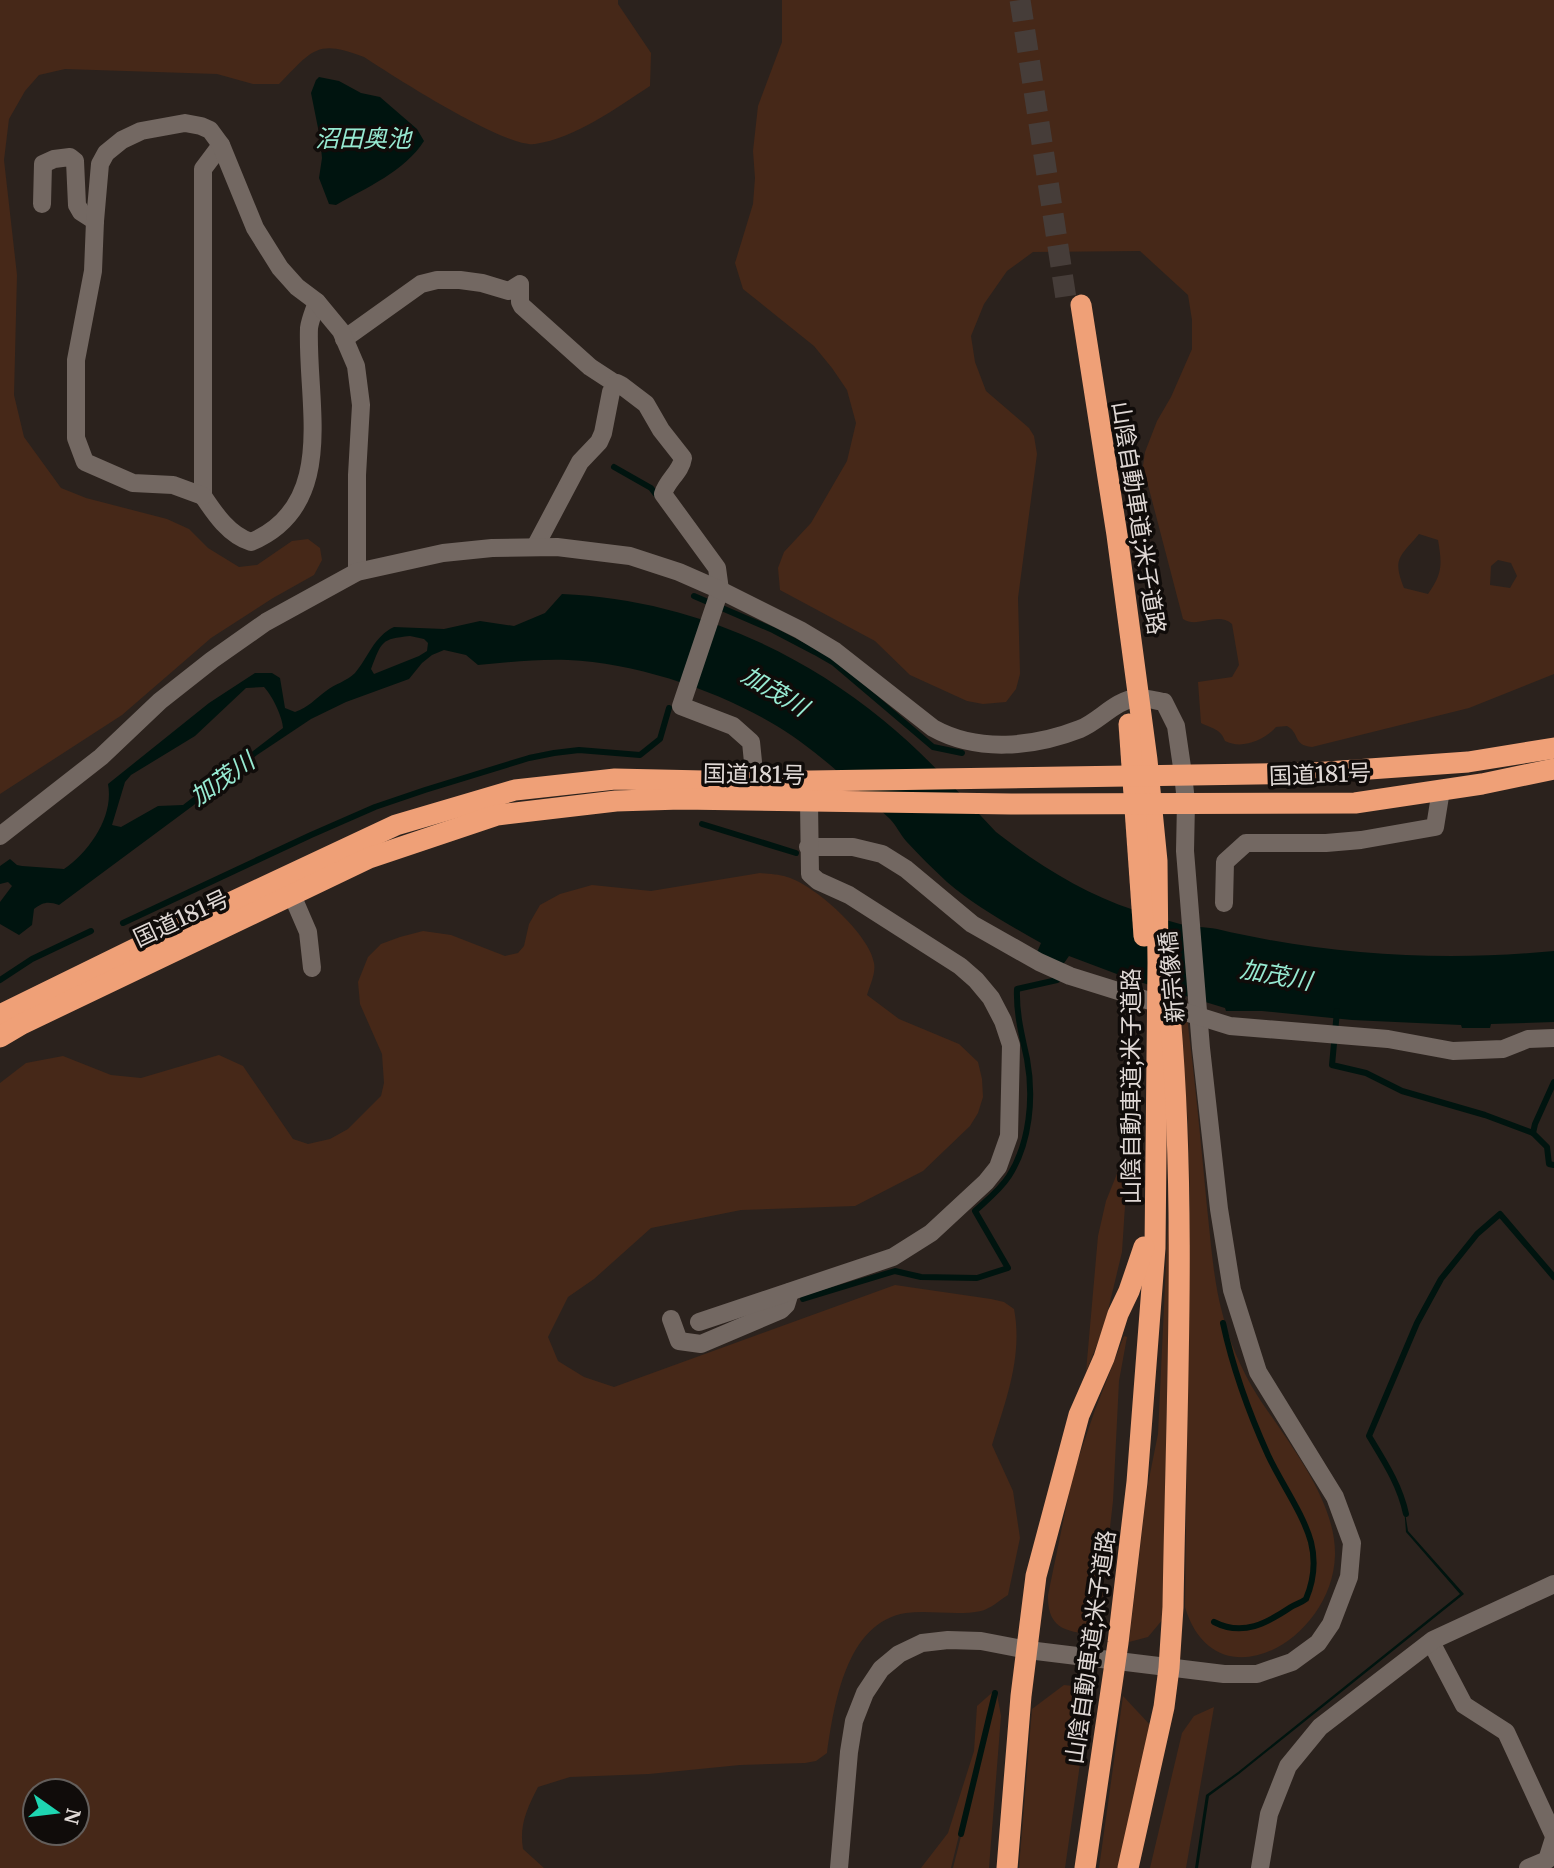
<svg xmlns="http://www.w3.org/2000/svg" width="1554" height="1868" viewBox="0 0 1554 1868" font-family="Merriweather,'Noto Sans JP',serif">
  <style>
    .green { fill: #462818; fill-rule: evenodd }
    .water { fill: #00140f; fill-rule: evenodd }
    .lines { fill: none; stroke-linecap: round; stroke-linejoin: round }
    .stream { stroke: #00140f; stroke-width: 6 }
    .highway-tunnel { stroke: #463d39; stroke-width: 21; stroke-dasharray: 21 10; stroke-linecap: butt }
    .minor { stroke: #736862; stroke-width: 18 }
    .highway { stroke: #efa077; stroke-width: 21 }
    .labels { text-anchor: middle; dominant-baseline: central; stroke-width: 7; stroke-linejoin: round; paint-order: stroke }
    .street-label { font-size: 23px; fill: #dfd8d5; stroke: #100c0a }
    .water-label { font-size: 24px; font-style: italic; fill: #97ead2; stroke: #100c0a }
  </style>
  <rect width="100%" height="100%" fill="#2b221d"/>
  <g class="green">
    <path d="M 0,0 L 618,0 L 618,4 L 651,53 L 650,86 C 616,108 576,138 535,144 C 505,148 393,76 364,57 C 316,38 312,51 279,84 L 253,84 L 217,74 L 65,69 L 39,75 L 25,91 L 9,119 L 4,160 L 17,275 L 14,395 L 24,437 L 61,488 L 86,498 L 167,519 L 189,529 L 208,548 L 239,567 L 257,565 L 292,541 L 308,539 L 320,548 L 322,560 L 314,575 L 273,598 L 211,638 L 122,715 L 0,794 Z"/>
    <path d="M 782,0 L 1554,0 L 1554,674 L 1469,708 L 1312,747 C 1292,745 1301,734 1287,726 L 1276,727 C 1265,740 1242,750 1225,741 C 1221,729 1211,728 1201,723 L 1198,682 L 1232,677 L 1239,665 L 1232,624 C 1217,611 1198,629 1183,619 L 1143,466 L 1145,452 L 1157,421 L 1171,397 L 1192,349 L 1192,320 L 1188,295 L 1140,251 L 1033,252 L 1007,271 L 984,304 L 971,336 L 975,362 L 986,391 L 1029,428 L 1034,436 L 1037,454 L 1018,598 L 1020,674 L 1016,689 L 1006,702 L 983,704 L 967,701 L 910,675 L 875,641 L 780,590 L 778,568 L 784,552 L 811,523 L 847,461 L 856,423 L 847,390 L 832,368 L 814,346 L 743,289 L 735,263 L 753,204 L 755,178 L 753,151 L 758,106 L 782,42 ZM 1419,534 L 1438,540 C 1442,564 1443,573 1428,594 L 1404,588 C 1392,558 1400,557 1419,534 ZM 1498,560 L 1511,563 L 1517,576 L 1510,588 L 1490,585 L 1491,566 Z"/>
    <path d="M 760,873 C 769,874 779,874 787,877 C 815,885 870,935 874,963 C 876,973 870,985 867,995 L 899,1019 L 959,1044 L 978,1062 L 982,1079 L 983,1097 L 978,1113 L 970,1126 L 923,1171 L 855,1206 L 741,1210 L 651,1228 L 594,1279 L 568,1297 L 548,1337 L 558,1361 L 584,1377 L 614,1387 L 895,1285 L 991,1299 L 1004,1302 L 1014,1309 C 1023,1356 1006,1400 992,1445 L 1013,1491 L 1020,1538 L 1008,1595 C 1000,1600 990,1609 981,1611 C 957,1616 930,1610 906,1613 C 846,1622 834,1705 827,1753 L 816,1761 L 805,1763 L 740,1765 L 649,1774 L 570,1777 L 538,1787 C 527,1808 519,1826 523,1849 L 544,1868 L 0,1868 L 0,1083 L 26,1063 L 63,1056 L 111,1075 L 141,1078 L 219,1055 L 243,1066 L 293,1139 L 308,1144 L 330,1139 L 348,1129 L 381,1096 L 384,1083 L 382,1054 L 360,1004 L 358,982 L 368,957 L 381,944 L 400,937 L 423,931 L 451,935 L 505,956 L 518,953 L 524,946 L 529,924 L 540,905 L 560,894 L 592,885 L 651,891 ZM 35,1791 L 77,1791 L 77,1833 L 35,1833 Z"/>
    <path d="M 1179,1013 L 1187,1017 C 1195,1080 1201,1144 1207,1207 C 1211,1242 1213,1278 1222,1312 C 1229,1341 1241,1369 1257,1395 C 1286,1440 1336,1499 1335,1555 C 1333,1641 1215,1707 1185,1607 L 1190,1205 L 1188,1124 Z"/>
    <path d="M 1129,1144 L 1122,1252 L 1104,1327 L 1086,1372 L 1098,1236 L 1106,1201 Z"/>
    <path d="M 1168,1222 L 1170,1237 L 1163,1619 L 1148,1637 L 1129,1642 L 1147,1489 L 1158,1434 Z"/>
    <path d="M 1124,1336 L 1127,1337 L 1119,1381 L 1113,1501 L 1098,1635 C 1069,1632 1047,1631 1048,1595 L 1073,1474 L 1095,1410 Z"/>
    <path d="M 1064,1685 L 1091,1688 L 1065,1868 L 1019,1868 L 1032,1709 Z"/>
    <path d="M 994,1691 L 951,1868 L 921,1868 L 948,1833 L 974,1751 L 977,1706 Z"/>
    <path d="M 997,1694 L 1001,1716 L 989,1868 L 953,1868 Z"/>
    <path d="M 1123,1696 L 1151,1726 L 1119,1868 L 1099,1868 Z"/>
    <path d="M 1214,1707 L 1186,1868 L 1150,1868 L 1182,1733 L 1194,1716 Z"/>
  </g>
  <g class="water">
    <path d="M 319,77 L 339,81 L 361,93 L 380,97 L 417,129 L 424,141 C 405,171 366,188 336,205 L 329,204 L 319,178 L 322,158 L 320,138 L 311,93 L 316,80 Z"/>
    <path d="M 562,594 C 680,599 792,645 883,720 C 924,753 960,794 996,832 C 1037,864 1084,894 1134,910 C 1149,915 1165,920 1180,924 C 1192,927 1205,927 1217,929 C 1326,955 1442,962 1554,951 L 1554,1022 L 1491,1024 L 1490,1028 L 1462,1028 L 1461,1025 L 1352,1020 L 1262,1011 L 1226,1011 L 1225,1008 L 1130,979 L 1069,956 L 1060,969 L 1035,957 L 1041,943 C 1009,925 975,906 947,882 C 933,869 919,855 906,841 C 900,834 896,825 890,819 C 853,785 814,747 770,722 C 713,689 635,663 568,660 C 538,659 508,662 478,665 L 466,655 L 444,650 L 432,655 L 422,663 L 409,679 L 346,702 L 311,719 L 257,755 L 202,799 L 59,905 C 48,901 43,902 34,909 L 32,925 L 19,935 L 0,924 L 0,902 L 12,886 L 8,882 L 0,884 L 0,866 L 10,859 L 17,865 L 22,866 L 64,869 C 90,851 114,816 108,784 L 209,703 L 255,673 L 272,673 L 280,678 L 285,708 L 295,712 C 309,707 315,699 326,691 C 335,684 347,681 355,673 C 368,658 374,636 394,627 L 444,629 L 480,621 L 514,626 L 545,613 ZM 410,636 L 424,639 L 428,643 L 427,651 L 419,656 L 374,674 L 371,669 C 382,641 381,639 410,636 ZM 264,687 C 272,695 283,718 283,728 L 183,805 L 158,806 L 121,827 L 112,825 L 125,782 L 131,775 L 195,736 L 246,688 Z"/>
    <path d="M 1404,1506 L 1408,1531 L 1464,1594 L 1239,1774 L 1209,1796 L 1198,1868 L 1195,1868 L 1206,1795 L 1238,1772 L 1460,1594 L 1406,1532 Z"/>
  </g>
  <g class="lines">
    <g class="stream">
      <path d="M 614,467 L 651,488 L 658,497"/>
      <path d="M 694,596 L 773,630 L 815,652 L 834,663 L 933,747 L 962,753"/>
      <path d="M 702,824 L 796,853"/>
      <path d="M 123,923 L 311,835 L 375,807 L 425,790 L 529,758 L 554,753 L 579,750 L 640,755 L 660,739 L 669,708"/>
      <path d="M 0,980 L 32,959 L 91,931"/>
      <path d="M 1337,1011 L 1332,1065 L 1366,1073 L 1402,1091 L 1485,1115 L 1533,1133"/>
      <path d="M 1554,1082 L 1535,1124 L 1533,1133 L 1547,1147 L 1549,1164 L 1554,1165"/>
      <path d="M 803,1299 L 895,1271 L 921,1277 L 977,1278 L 1008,1268 L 975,1211 C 987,1200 1000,1190 1009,1176 C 1030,1143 1034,1097 1027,1059 C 1022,1036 1016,1013 1017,989 L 1057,980 L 1058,973"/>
      <path d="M 1406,1514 C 1400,1485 1384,1461 1369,1436 L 1417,1323 L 1441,1279 L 1477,1234 L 1500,1214 L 1554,1277"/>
      <path d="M 1214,1622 C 1243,1637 1267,1623 1291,1607 C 1296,1604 1301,1603 1306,1599 C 1314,1580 1316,1562 1311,1542 C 1303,1513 1281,1483 1268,1455 C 1249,1413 1233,1369 1223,1323"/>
      <path d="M 961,1834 L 995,1693"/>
    </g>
    <path class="highway-tunnel" d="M 1020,0 L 1067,305"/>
    <g class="minor">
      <path d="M 221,145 L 203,169 L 203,496 C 215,514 229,535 251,542 C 339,505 306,402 309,328 C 310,320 314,311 317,302"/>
      <path d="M 42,204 L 43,164 L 54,159 L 70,157 L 75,161 L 77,205 L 81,212 L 95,221"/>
      <path d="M 344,339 L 421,284 L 437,280 L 460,280 L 482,283 L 509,291 L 520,284 L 520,302 L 522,306 L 590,367 L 616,384"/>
      <path d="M 203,496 L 173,485 L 133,483 L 85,462 L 76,438 L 76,360 L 93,271 L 95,221 L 100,164 L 106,153 L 122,140 L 141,131 L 185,123 L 201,126 L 210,130 L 221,145 L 255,228 L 280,268 L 297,287 L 317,302 L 341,331 L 356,366 L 361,405 L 357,475 L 357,572"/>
      <path d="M 535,547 L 580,462 L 599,442 L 603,433 L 611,392 L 617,383 L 621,385 L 646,404 L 661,430 L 683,458 C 681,472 667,480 663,494 L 717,568 L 720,590 L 681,706 L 733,726 L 751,742 L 753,762 L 748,793"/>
      <path d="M 0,836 L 101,757 L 160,701 L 212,660 L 266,622 L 357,572 L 443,553 L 492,548 L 557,547 L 630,556 L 679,572 L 720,590 L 800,630 L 835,651 L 933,728 C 978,753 1034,747 1080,729 C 1100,721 1115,700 1137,698 C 1145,697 1156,701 1164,702 L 1176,726 L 1183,774 L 1186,802 L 1185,851 L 1201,1048 L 1219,1209 L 1232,1290 L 1258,1372 L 1335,1497 L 1352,1543 L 1349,1577 L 1331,1624 L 1318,1643 L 1292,1662 L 1257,1674 L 1224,1674 L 1028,1650 L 981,1641 L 948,1640 L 922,1643 L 899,1654 L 881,1669 L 865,1693 L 854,1721 L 849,1752 L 839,1868"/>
      <path d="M 808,847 L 853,847 L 882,854 L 906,869 L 972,924 L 1039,962 L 1070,976 L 1230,1026 L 1388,1039 L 1453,1051 L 1503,1049 L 1528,1039 L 1554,1038"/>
      <path d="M 292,895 L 308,932 L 312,968"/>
      <path d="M 1224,903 L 1225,862 L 1246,843 L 1326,843 L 1361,840 L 1435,827 L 1441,790"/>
      <path d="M 671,1319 L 679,1341 L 701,1344 L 781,1310 L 786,1305 L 790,1292"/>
      <path d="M 699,1322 L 893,1257 L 931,1233 L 986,1182 L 998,1167 L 1009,1136 L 1011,1045 L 1003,1021 L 991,998 L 976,980 L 960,966 L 849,895 L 818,881 L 810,874 L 809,802"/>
      <path d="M 1431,1642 L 1464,1705 L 1506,1732 L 1554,1836"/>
      <path d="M 1260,1868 L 1269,1814 L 1288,1766 L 1320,1727 L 1433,1640 L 1554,1584"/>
      <path d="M 1528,1868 L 1547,1860 L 1554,1838"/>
    </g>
    <g class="highway">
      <path d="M 1081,305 L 1117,535 L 1147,760 L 1157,861 L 1158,963 L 1155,1248 L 1137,1482 L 1118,1643 L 1085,1868"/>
      <path d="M 1129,724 L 1144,936"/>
      <path d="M 0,1015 L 200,917 L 396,825 L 515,790 L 615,779 L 749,782 L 1313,773 L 1468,762 L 1554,748"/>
      <path d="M 0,1037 L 22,1024 L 369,858 L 497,815 L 616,801 L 681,799 L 1011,804 L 1355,803 L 1482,784 L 1554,769"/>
      <path d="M 1007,1868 L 1021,1696 L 1036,1576 L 1079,1415 L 1104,1358 L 1118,1314 L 1129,1291 L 1144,1247"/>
      <path d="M 1128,1868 L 1164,1707 L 1169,1668 L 1173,1607 C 1176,1410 1187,1211 1170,1014"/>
    </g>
  </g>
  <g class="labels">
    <g class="street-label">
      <text transform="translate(1139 518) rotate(81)">山陰自動車道;米子道路</text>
      <text transform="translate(754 774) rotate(1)">国道181号</text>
      <text transform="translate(1320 774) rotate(-2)">国道181号</text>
      <text transform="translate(181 918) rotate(-25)">国道181号</text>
      <text transform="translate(1171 977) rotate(-95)">新宗像橋</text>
      <text transform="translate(1130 1086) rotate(-90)">山陰自動車道;米子道路</text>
      <text transform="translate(1090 1647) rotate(-82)">山陰自動車道;米子道路</text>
    </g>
    <g class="water-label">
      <text x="363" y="138">沼田奥池</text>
      <text transform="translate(775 691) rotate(31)">加茂川</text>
      <text transform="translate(222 779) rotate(-35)">加茂川</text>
      <text transform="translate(1276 975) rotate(10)">加茂川</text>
    </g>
  </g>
  <g transform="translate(56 1812) rotate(104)"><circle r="33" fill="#100c0a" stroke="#635e5b" stroke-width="2"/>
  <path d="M0-5L12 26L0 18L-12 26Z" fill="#1ed5b1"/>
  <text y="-10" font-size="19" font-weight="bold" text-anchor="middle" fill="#dfd8d5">N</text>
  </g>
</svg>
